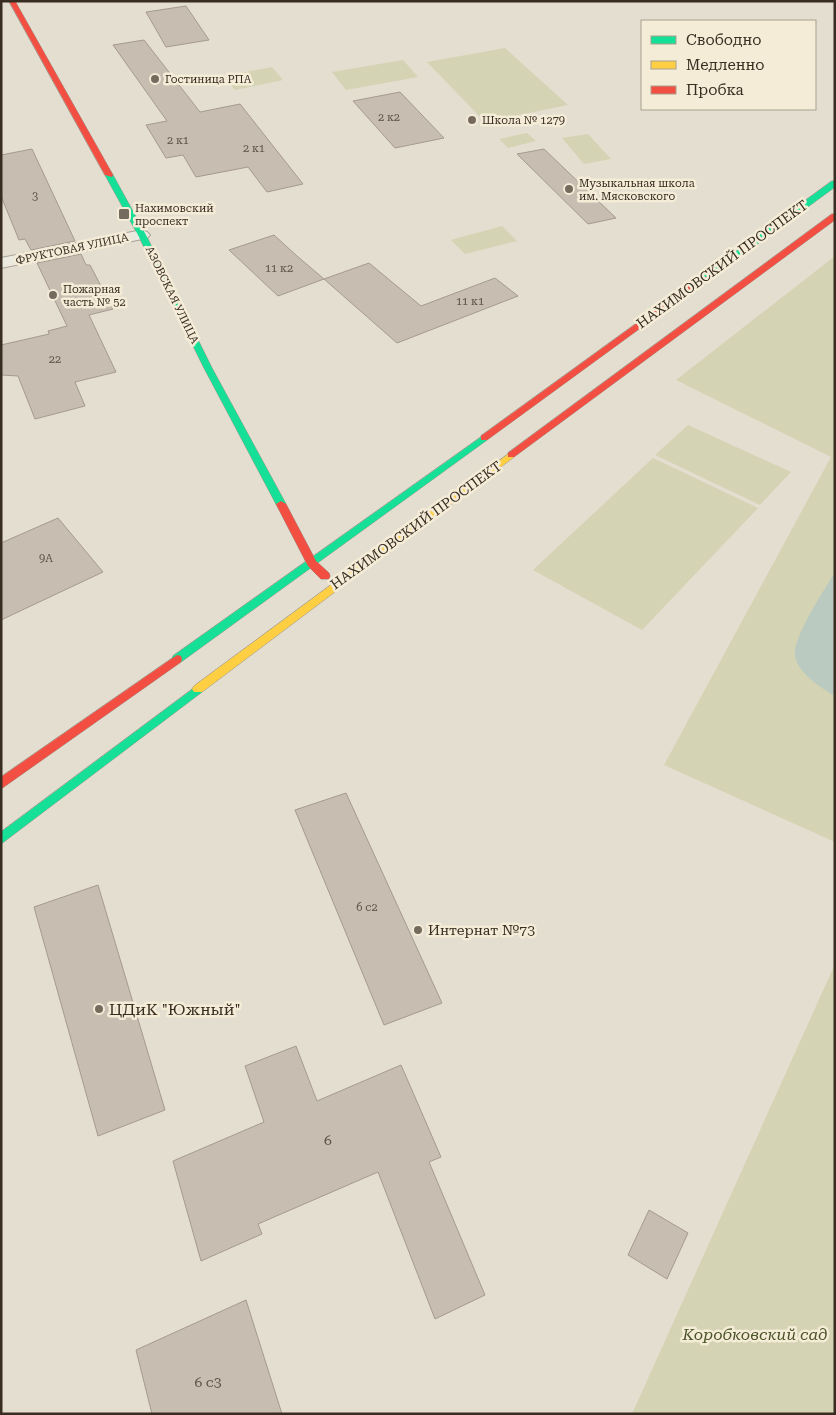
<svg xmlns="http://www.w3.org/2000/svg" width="836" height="1415" viewBox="0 0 836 1415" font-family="'Roboto Serif',serif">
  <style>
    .green { fill: #d4d3b3 }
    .water { fill: #bbcac0 }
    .building { fill: #c8bdb1; stroke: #a59a8f }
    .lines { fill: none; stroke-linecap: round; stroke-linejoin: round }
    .street-casing { stroke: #aaa399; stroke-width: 2 }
    .fast-casing { stroke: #9a9388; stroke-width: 1 }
    .slow-casing { stroke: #9a9388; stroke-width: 1 }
    .jam-casing { stroke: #9a9388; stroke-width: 1 }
    .street { fill: #ece9e1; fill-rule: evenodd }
    .fast { fill: #16e098; fill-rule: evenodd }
    .slow { fill: #ffcf43; fill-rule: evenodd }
    .jam { fill: #f24e42; fill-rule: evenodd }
    .poi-dot { fill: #756a5e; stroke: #f4ecd7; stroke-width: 2 }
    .labels { text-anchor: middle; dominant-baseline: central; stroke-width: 5; stroke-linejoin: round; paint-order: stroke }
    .far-poi-label { font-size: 11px; fill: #392c21; stroke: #f4ecd7; text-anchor: start }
    .number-label { font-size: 11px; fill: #5d5045 }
    .far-street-label { font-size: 11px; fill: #392c21; stroke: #f4ecd7 }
    .street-label { font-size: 14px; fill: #392c21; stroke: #f4ecd7 }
    .poi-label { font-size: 14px; fill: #392c21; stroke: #f4ecd7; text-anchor: start }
    .near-number-label { font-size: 14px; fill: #5d5045 }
    .near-poi-label { font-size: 16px; fill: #392c21; stroke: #f4ecd7; text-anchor: start }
    .near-park-label { font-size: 16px; font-style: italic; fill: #4a5428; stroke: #f4ecd7 }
  </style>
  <rect width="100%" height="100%" fill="#e4ded0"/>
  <g class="green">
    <path d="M 505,48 L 568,105 L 485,122 L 427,62 Z"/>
    <path d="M 403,60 L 418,77 L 346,90 L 332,72 Z"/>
    <path d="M 272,67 L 283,80 L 235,90 L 224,76 Z"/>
    <path d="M 527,133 L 536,141 L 508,148 L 499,139 Z"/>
    <path d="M 588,134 L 611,159 L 584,164 L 562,138 Z"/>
    <path d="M 502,226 L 517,241 L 465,254 L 451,240 Z"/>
    <path d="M 835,256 L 835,842 L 664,765 L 831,457 L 676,380 Z"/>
    <path d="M 688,425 L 791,472 L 760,505 L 655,455 Z"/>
    <path d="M 653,458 L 758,508 L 642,630 L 533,570 Z"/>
    <path d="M 835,964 L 835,1414 L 632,1414 Z"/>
  </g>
  <path class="water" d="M 835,572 L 835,696 C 821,688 798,673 795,656 C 792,638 825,589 835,572 Z"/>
  <g class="building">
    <path d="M 186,6 L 209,40 L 166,47 L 146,12 Z"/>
    <path d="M 144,40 L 200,112 L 240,104 L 303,184 L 267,192 L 248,167 L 196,177 L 183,155 L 166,158 L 146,125 L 167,121 L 113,45 Z"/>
    <path d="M 400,92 L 444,138 L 395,148 L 353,101 Z"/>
    <path d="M 32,149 L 75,241 L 31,250 L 25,239 L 19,240 L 1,196 L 1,155 Z"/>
    <path d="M 544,149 L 616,218 L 588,224 L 517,154 Z"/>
    <path d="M 274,235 L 297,256 L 324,279 L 278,296 L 229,250 Z"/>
    <path d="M 81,254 L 86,265 L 90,265 L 113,309 L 89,315 L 116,372 L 75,382 L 85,406 L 35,419 L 18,376 L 1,375 L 1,345 L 49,334 L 48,331 L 67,326 L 37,263 Z"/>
    <path d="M 369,263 L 421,306 L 495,278 L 518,296 L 397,343 L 324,279 Z"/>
    <path d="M 58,518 L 103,572 L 1,620 L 1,543 Z"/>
    <path d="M 346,793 L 442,1003 L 384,1025 L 295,810 Z"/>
    <path d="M 98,885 L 165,1110 L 98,1136 L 34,907 Z"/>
    <path d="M 296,1046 L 317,1101 L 401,1065 L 441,1157 L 429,1162 L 485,1295 L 435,1319 L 378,1172 L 258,1224 L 262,1234 L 201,1261 L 173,1161 L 264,1122 L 245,1066 Z"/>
    <path d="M 649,1210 L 688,1233 L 667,1279 L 628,1255 Z"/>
    <path d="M 246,1300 L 282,1414 L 152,1414 L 136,1350 Z"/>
  </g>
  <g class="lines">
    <defs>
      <path id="street" d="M 142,230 L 147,232 L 150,235 L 147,238 L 1,268 L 1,258 Z"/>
      <g id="fast">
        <path d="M 106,173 L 113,175 L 146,235 L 212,368 L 286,504 L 284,506 L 281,507 L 276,504 L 204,368 L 138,235 L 105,175 Z"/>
        <path d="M 832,181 L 835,181 L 835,187 L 708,280 L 702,280 L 702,276 Z"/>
        <path d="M 484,435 L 487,436 L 487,440 L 181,662 L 173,662 L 172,659 L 173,656 Z"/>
        <path d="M 198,685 L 202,686 L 204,689 L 202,692 L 1,844 L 1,832 Z"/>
      </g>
      <path id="slow" d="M 511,452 L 514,453 L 514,457 L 202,692 L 194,692 L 192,689 L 194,686 Z"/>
      <g id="jam">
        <path d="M 9,1 L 15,1 L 113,175 L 112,177 L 105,175 Z"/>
        <path d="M 832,214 L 835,214 L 835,220 L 514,457 L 508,457 L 508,453 Z"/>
        <path d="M 702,276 L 709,278 L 487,440 L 481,440 L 481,436 Z"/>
        <path d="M 281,501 L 286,504 L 316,561 L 329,573 L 330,576 L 329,579 L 321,579 L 308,566 L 276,504 Z"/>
        <path d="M 177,655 L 181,656 L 182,659 L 181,662 L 1,789 L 1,777 Z"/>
      </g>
    </defs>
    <use href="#street" class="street-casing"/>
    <use href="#fast" class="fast-casing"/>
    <use href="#slow" class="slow-casing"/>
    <use href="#jam" class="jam-casing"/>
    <use href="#street" class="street"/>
    <use href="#fast" class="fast"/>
    <use href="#slow" class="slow"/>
    <use href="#jam" class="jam"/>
  </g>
  <g class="poi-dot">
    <circle cx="155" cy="79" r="5"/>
    <circle cx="472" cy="120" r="5"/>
    <circle cx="569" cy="189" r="5"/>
    <rect x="118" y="208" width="12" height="12" rx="2.5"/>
    <circle cx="53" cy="295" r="5"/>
    <circle cx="418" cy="930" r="5"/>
    <circle cx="99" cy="1009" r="5"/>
  </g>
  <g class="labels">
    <g class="far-poi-label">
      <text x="165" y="79">Гостиница РПА</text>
      <text x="482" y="120">Школа № 1279</text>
      <text x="579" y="183">Музыкальная школа<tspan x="579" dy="13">им. Мясковского</tspan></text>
      <text x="135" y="208">Нахимовский<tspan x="135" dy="13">проспект</tspan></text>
      <text x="63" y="289">Пожарная<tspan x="63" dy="13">часть № 52</tspan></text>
    </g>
    <g class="number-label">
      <text x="389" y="117">2 к2</text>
      <text x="178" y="140">2 к1</text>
      <text x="254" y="148">2 к1</text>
      <text x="35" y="196">3</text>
      <text x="279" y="268">11 к2</text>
      <text x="470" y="301">11 к1</text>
      <text x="55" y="359">22</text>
      <text x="46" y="558">9А</text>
      <text x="367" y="907">6 с2</text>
    </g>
    <g class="far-street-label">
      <text transform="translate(72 249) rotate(-12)">ФРУКТОВАЯ УЛИЦА</text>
      <text transform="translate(172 295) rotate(64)">АЗОВСКАЯ УЛИЦА</text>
    </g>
    <g class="street-label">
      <text transform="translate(722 264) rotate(-36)">НАХИМОВСКИЙ ПРОСПЕКТ</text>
      <text transform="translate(416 525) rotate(-36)">НАХИМОВСКИЙ ПРОСПЕКТ</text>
    </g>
    <g class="poi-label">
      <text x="428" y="930">Интернат №73</text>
    </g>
    <g class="near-number-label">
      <text x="328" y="1140">6</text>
      <text x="208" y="1382">6 с3</text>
    </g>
    <g class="near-poi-label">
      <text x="109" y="1009">ЦДиК "Южный"</text>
    </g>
    <g class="near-park-label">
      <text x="755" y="1334">Коробковский сад</text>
    </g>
  </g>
  <rect width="836" height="1415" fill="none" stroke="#392c21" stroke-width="5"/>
  <rect x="641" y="20" width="175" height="90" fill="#f4ecd7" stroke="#a99f8e"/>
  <rect x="651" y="36" width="25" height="8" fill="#16e098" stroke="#a99f8e"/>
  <text x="686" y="45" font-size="15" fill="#392c21">Свободно</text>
  <rect x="651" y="61" width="25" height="8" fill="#ffcf43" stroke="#a99f8e"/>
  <text x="686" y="70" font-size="15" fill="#392c21">Медленно</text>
  <rect x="651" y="86" width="25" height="8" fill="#f24e42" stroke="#a99f8e"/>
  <text x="686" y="95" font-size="15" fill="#392c21">Пробка</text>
</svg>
